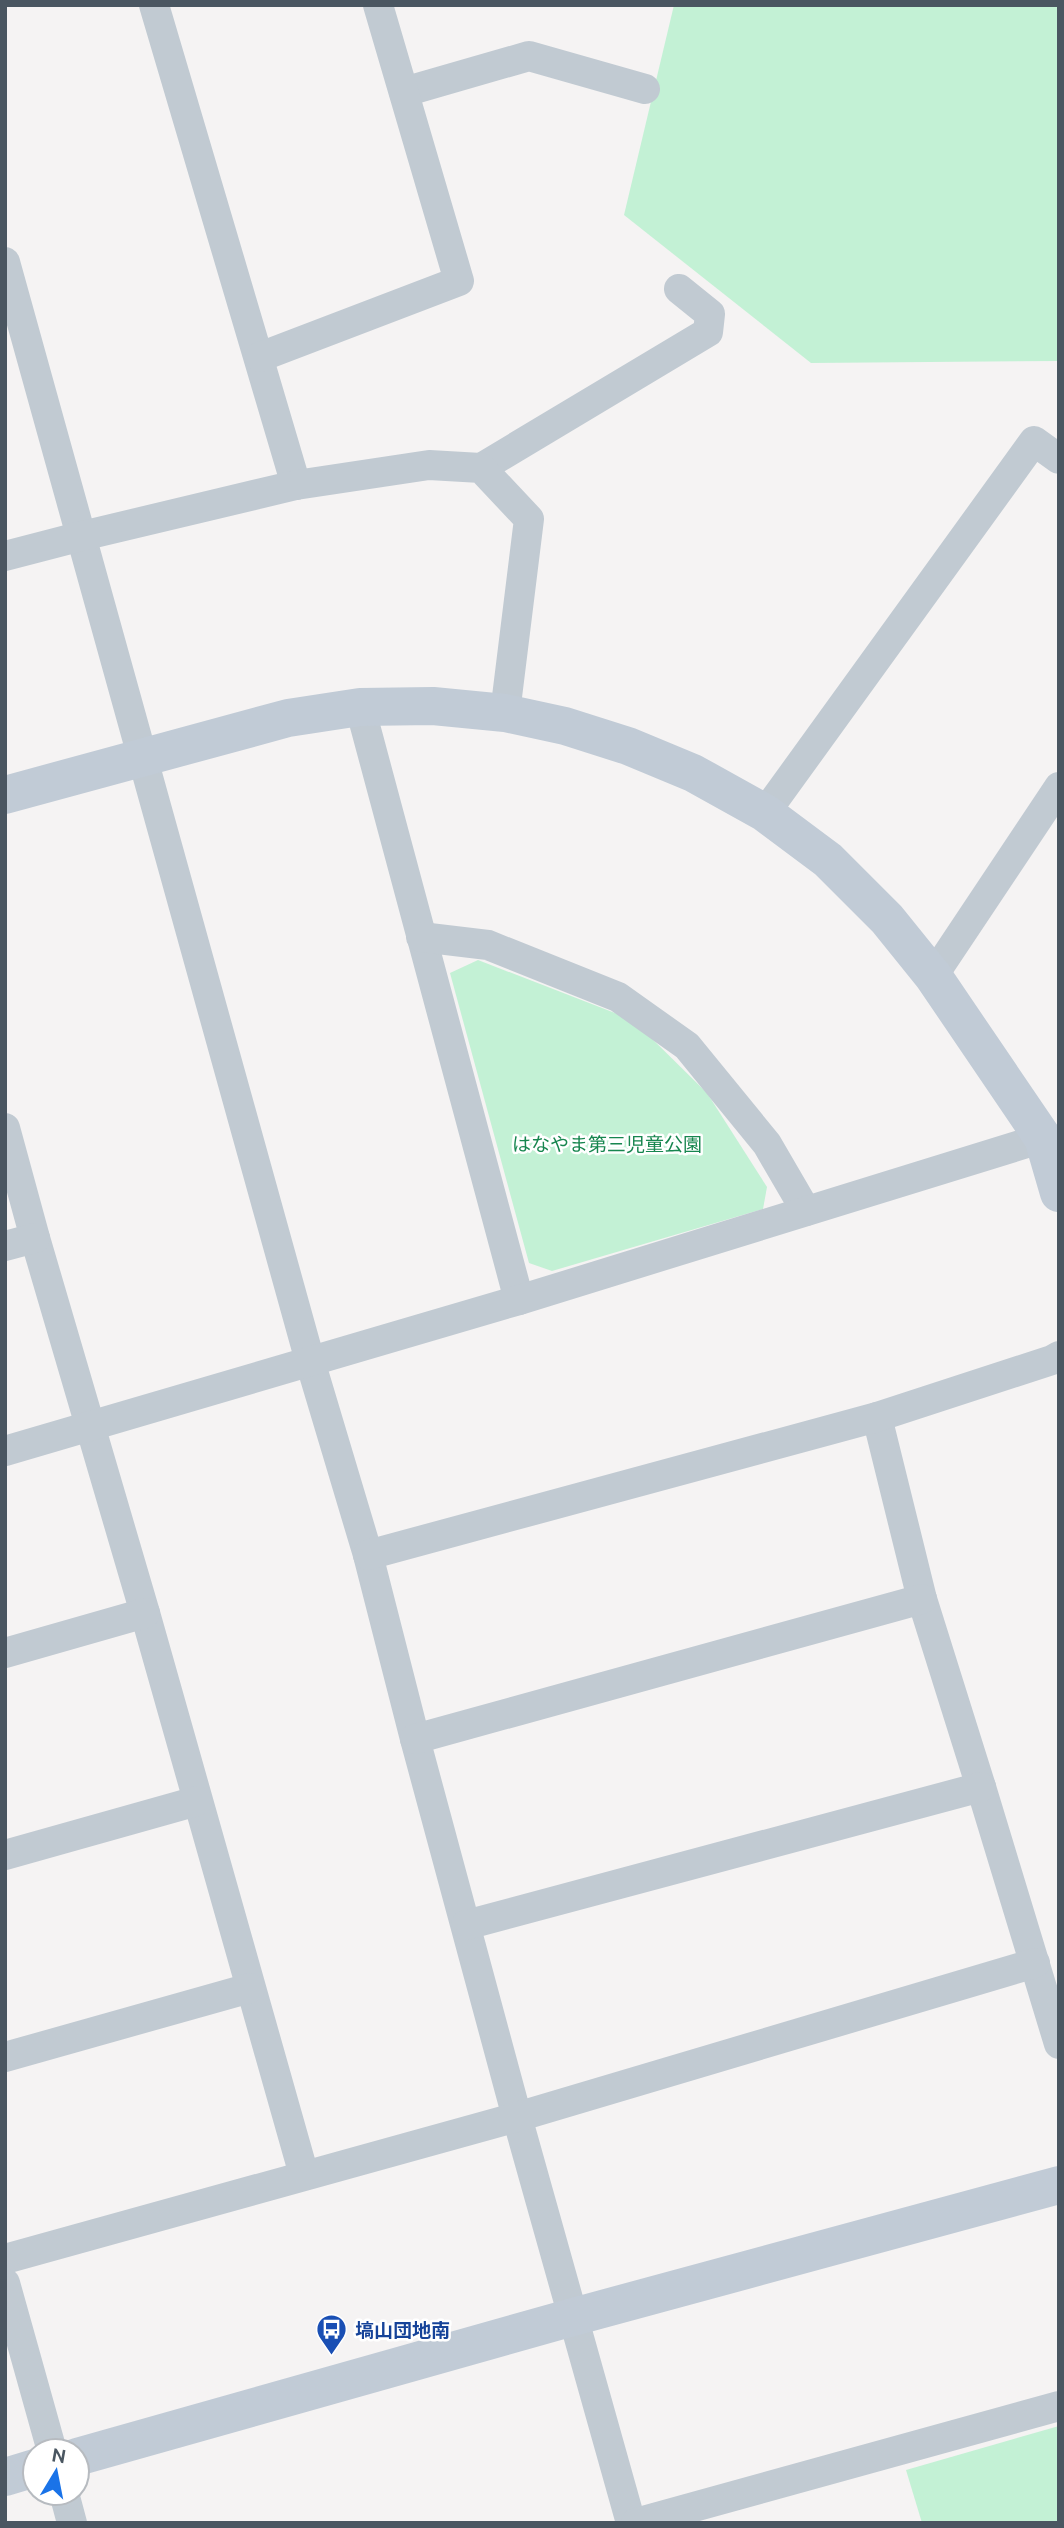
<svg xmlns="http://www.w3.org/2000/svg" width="1064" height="2528" viewBox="0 0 1064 2528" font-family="Ubuntu,'Noto Sans JP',sans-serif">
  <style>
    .green { fill: #c3f1d5 }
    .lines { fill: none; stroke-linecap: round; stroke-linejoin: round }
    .street { stroke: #c1cad2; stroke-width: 30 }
    .secondary { stroke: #c1cbd6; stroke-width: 38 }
    .labels { text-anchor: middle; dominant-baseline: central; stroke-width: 5; stroke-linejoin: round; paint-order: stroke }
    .park-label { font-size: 19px; fill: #17864f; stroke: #fff }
    .transit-label { font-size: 19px; font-weight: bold; fill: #164399; stroke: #fff; text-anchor: start }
  </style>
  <rect width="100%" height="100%" fill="#f5f3f3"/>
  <g class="green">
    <path d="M 674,5 L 1059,5 L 1059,361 L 811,363 L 624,215 Z"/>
    <path d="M 478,960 L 633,1020 L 707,1093 L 767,1187 L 763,1209 L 552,1271 L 529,1263 L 450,973 Z"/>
    <path d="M 1059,2426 L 1059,2523 L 922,2523 L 906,2470 Z"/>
  </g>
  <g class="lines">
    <g class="street">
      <path d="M 154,5 L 296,485"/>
      <path d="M 404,92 L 529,56 L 645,89"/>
      <path d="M 5,262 L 310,1361 L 368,1555 L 415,1739 L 517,2117 L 631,2523"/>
      <path d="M 260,357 L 459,281 L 378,5"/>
      <path d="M 481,468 L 708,332 L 710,314 L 679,289"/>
      <path d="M 5,556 L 82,536 L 296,485 L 429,465 L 481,468 L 529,519 L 505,713"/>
      <path d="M 360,707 L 519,1300"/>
      <path d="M 765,813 L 1034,441 L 1059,459"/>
      <path d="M 421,937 L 488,945 L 618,997 L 687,1046 L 767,1144 L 806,1211"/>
      <path d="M 933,976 L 1059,787"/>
      <path d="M 5,1128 L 35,1238 L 145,1613 L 304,2175"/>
      <path d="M 5,1246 L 35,1238"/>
      <path d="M 877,1417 L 922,1599 L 981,1787 L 1059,2044"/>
      <path d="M 5,1451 L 519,1300 L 1043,1138"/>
      <path d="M 368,1555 L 877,1417 L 1052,1360 L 1059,1356"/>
      <path d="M 5,1653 L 145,1613"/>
      <path d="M 415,1739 L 922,1599"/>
      <path d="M 5,1855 L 197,1801"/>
      <path d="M 466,1925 L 981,1787"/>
      <path d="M 5,2057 L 250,1988"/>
      <path d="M 5,2259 L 517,2117 L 1035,1963"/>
      <path d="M 5,2283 L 52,2451"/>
      <path d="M 64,2493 L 72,2523"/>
      <path d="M 636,2523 L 1059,2406"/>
    </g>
    <g class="secondary">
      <path d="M 5,795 L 288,718 L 360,707 L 433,706 L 505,713 L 565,726 L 628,746 L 693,773 L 765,813 L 828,860 L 887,919 L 933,976 L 1043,1138 L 1059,1193"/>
      <path d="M 77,2457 L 573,2317 L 1059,2185"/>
      <path d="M 5,2477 L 35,2468"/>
    </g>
  </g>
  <defs>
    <symbol id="bus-pin" viewBox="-11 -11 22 30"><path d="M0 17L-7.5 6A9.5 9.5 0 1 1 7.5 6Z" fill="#1a4fb4" stroke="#fff"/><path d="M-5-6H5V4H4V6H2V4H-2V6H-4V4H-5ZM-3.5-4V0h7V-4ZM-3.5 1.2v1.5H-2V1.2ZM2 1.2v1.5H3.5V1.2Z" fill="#fff"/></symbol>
  </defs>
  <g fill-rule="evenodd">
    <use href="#bus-pin" x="314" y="2312" width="35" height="47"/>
  </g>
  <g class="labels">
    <g class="park-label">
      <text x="607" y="1144">はなやま第三児童公園</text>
    </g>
    <g class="transit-label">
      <text x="355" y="2330">塙山団地南</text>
    </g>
  </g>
  <rect width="1064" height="2528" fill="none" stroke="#4a5661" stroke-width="14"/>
  <g transform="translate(56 2472) rotate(10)"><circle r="33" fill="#ffffff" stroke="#b7bbc0" stroke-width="2"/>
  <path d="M0-5L12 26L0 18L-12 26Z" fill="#1a73e8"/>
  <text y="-10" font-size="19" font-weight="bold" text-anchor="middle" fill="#4a5661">N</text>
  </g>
</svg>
